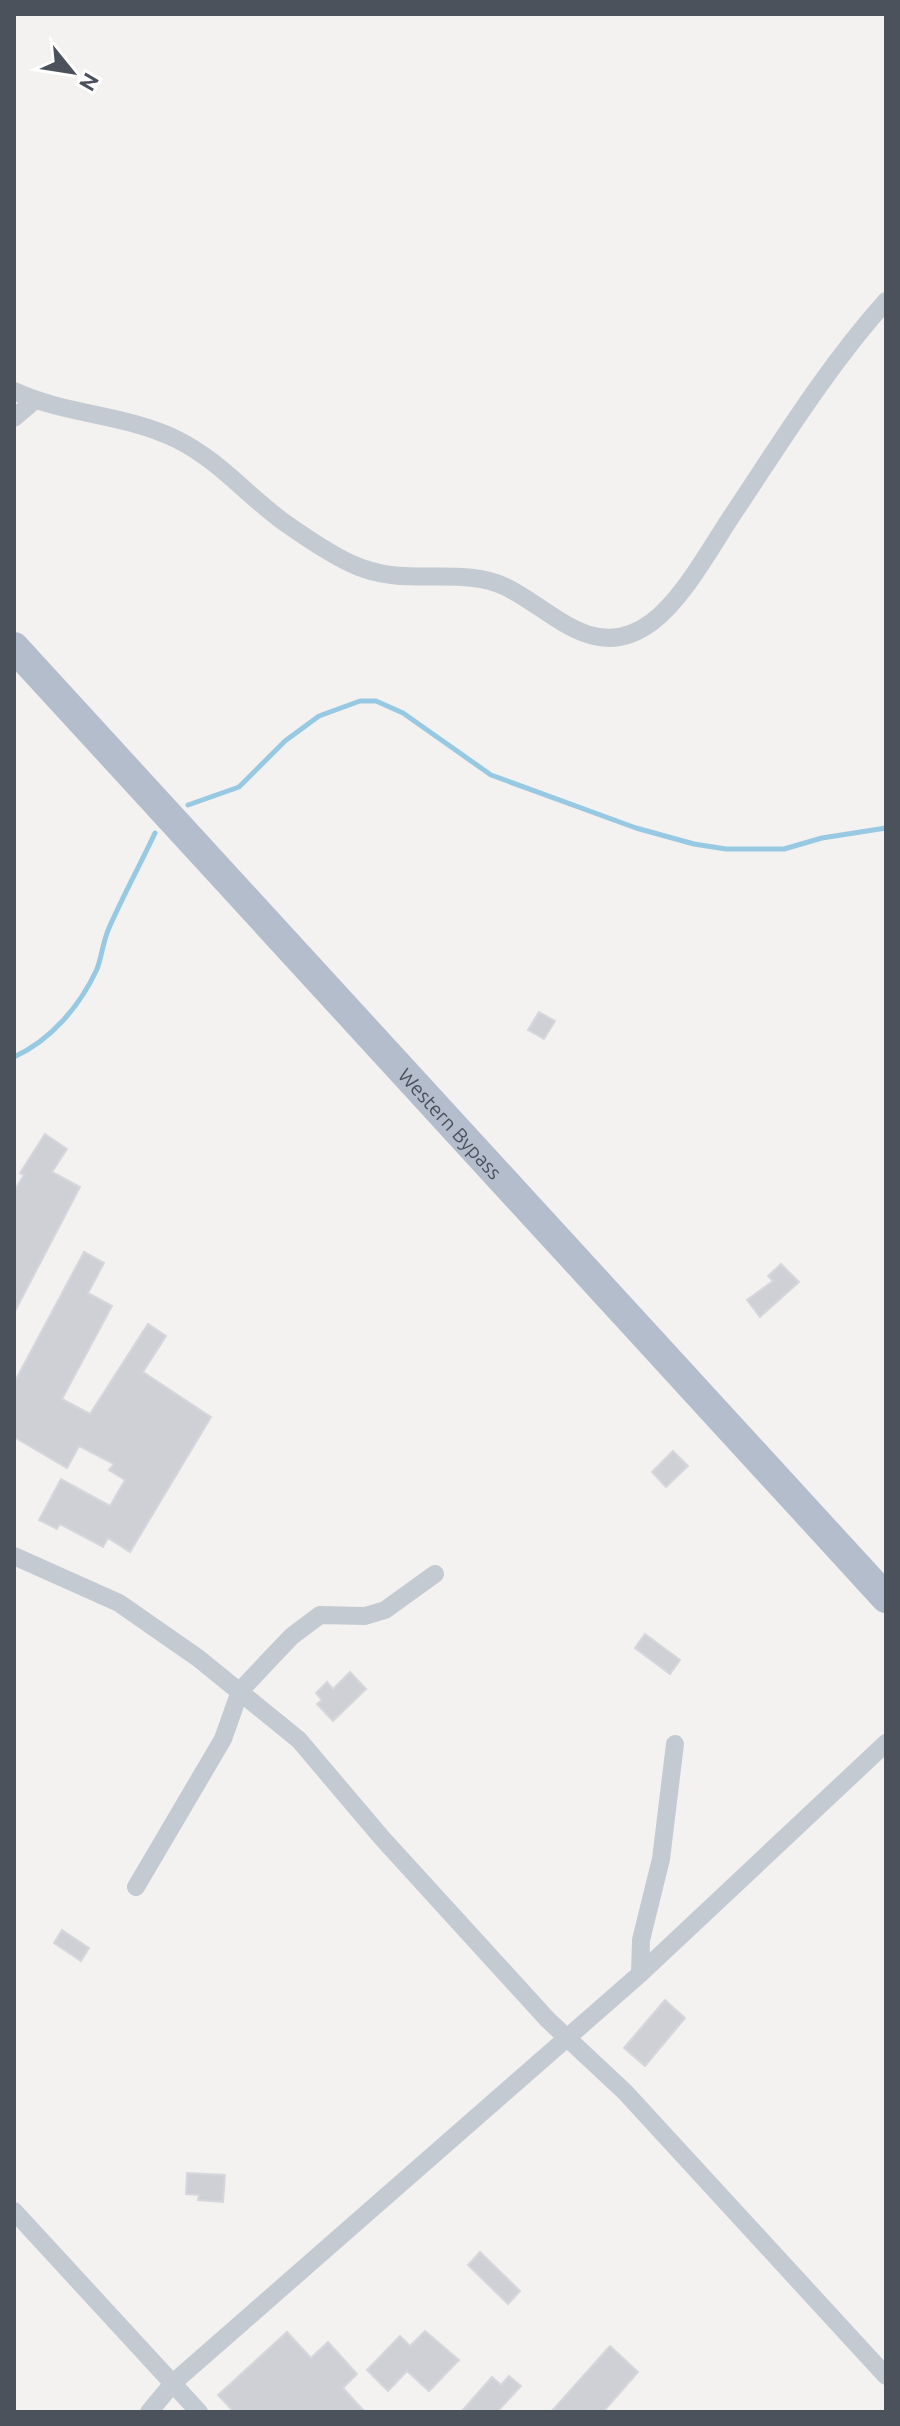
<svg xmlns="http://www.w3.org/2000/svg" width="900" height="2426" viewBox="0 0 900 2426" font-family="Ubuntu,sans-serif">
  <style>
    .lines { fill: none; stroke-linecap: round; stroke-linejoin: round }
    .stream { stroke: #98c9e2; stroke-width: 5 }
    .building { fill: #cfd0d5; stroke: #d6d7dc; stroke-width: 2 }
    .minor { stroke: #c4cad1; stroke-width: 18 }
    .primary { stroke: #b4bdcc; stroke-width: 30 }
    .labels { text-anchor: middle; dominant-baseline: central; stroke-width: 6; stroke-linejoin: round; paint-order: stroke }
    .street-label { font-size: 20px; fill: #4b525c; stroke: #fff }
  </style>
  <rect width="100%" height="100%" fill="#f3f2f1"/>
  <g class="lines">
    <g class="stream">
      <path d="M 188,805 L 239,787 L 285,741 L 319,716 L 360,701 L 376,701 L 403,713 L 491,775 L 636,828 L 694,844 L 726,849 L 784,849 L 822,838 L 886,828"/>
      <path d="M 14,1057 C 51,1040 80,1006 97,969 C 102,956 103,941 109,928 C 123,896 140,865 155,833"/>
    </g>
  </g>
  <g class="building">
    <path d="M 539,1012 L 555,1021 L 544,1039 L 528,1030 Z"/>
    <path d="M 45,1134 L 67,1149 L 52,1172 L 80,1187 L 14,1313 L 14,1191 L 24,1175 L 20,1173 Z"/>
    <path d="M 84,1252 L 104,1263 L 88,1293 L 112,1306 L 62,1399 L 90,1414 L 148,1324 L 166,1336 L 143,1372 L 211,1417 L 130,1552 L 108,1538 L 103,1547 L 60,1524 L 57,1529 L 39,1520 L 61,1479 L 110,1506 L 125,1480 L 109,1470 L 114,1464 L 79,1446 L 67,1468 L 14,1437 L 14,1383 Z"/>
    <path d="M 781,1264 L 799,1282 L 760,1317 L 747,1300 L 773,1281 L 768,1276 Z"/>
    <path d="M 673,1451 L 688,1466 L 666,1487 L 652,1472 Z"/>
    <path d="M 645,1634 L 680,1660 L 670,1674 L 635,1648 Z"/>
    <path d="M 350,1672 L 366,1689 L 333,1721 L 317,1704 L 322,1700 L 316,1693 L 327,1682 L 333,1689 Z"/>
    <path d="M 62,1930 L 89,1948 L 81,1961 L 54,1943 Z"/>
    <path d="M 665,2000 L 685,2018 L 645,2066 L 624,2048 Z"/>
    <path d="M 187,2173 L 225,2175 L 223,2202 L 198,2200 L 199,2195 L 186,2194 Z"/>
    <path d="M 480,2252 L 520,2291 L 508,2304 L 468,2265 Z"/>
    <path d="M 425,2331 L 459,2360 L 429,2391 L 407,2371 L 388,2391 L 367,2370 L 400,2336 L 410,2346 Z"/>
    <path d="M 287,2332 L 311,2358 L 328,2342 L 357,2374 L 343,2388 L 365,2412 L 234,2412 L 218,2395 Z"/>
    <path d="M 610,2346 L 638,2372 L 603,2412 L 551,2412 Z"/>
    <path d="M 509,2376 L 521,2386 L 497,2412 L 461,2412 L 492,2377 L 501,2385 Z"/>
  </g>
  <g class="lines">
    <g class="minor">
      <path d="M 14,391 C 65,415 125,414 176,439 C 217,459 245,493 281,520 C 302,535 328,553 352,564 C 404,589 461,565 506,587 C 553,610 595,665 652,622 C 684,598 712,545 735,511 C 783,439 828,366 886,301"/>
      <path d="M 14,418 L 34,401"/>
      <path d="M 14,1556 L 119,1603 L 198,1658 L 299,1740 L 382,1838 L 548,2020 L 625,2092 L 886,2376"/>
      <path d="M 136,1887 L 223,1739 L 240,1691 L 270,1659 L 292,1636 L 320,1615 L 365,1616 L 385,1610 L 435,1574"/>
      <path d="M 640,1974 L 641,1940 L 661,1859 L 675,1744"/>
      <path d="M 14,2211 L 199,2412"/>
      <path d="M 149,2412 L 174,2382 L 640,1974 L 886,1743"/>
    </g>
    <path class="primary" id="s1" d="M 14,647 L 886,1598"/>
  </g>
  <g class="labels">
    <g class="street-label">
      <text stroke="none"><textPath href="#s1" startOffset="646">Western Bypass</textPath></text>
    </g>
  </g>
  <rect width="900" height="2426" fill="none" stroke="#4b525c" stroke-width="32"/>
  <g transform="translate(72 72) rotate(120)" stroke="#ffffff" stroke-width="6" paint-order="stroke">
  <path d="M0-6L14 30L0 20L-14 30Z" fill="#4b525c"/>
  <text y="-12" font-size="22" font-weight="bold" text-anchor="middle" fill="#4b525c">N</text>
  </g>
</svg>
